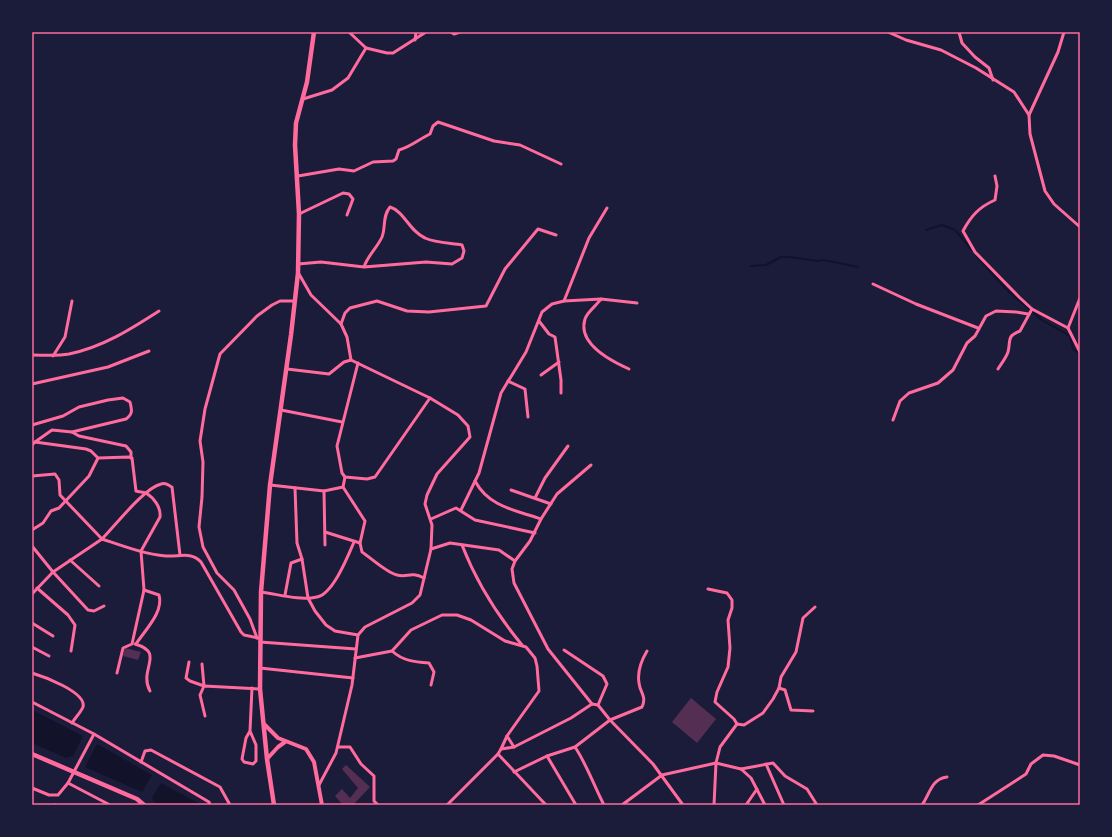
<svg xmlns="http://www.w3.org/2000/svg" width="1112" height="837" viewBox="0 0 1112 837" font-family="'Golos Text',sans-serif">
  <style>
    .water { fill: #12122b }
    .lines { fill: none; stroke-linecap: round; stroke-linejoin: round }
    .stream { stroke: #12122b; stroke-width: 2 }
    .building { fill: #542f53 }
    .minor { stroke: #ff6b9d; stroke-width: 3 }
    .tertiary { stroke: #ff6b9d; stroke-width: 4 }
    .secondary { stroke: #ff6b9d; stroke-width: 4.5 }
    .neatline { fill: none; stroke: #ff6b9d; stroke-width: 1.5 }
  </style>
  <rect width="100%" height="100%" fill="#1b1b3a"/>
  <g class="water">
    <path d="M 32,710 L 83,736 L 73,756 L 66,758 L 32,743 Z"/>
    <path d="M 97,744 L 152,775 L 142,792 L 85,767 Z"/>
    <path d="M 161,783 L 202,805 L 157,805 L 152,798 Z"/>
  </g>
  <g class="lines">
    <g class="stream">
      <path d="M 926,230 L 942,225 L 955,230 L 972,250"/>
      <path d="M 976,255 L 1005,288 L 1028,308 L 1042,320 L 1070,336 L 1073,349 L 1080,354"/>
      <path d="M 751,266 L 766,265 L 781,257 L 790,257 L 818,261 L 824,260 L 858,267"/>
    </g>
  </g>
  <g class="building">
    <path d="M 125,648 L 141,652 L 138,660 L 123,656 Z"/>
    <path d="M 691,698 L 716,719 L 697,743 L 672,722 Z"/>
    <path d="M 346,765 L 370,787 L 353,805 L 343,805 L 335,796 L 342,789 L 350,798 L 358,788 L 342,769 Z"/>
  </g>
  <g class="lines">
    <g class="minor">
      <path d="M 349,32 L 366,48"/>
      <path d="M 451,32 L 454,34 L 460,32"/>
      <path d="M 888,32 L 906,40 L 941,50 L 976,68 L 1014,92 L 1029,115 L 1030,134 L 1045,191 L 1054,204 L 1080,227"/>
      <path d="M 959,32 L 962,43 L 975,57 L 989,68 L 993,80"/>
      <path d="M 415,40 L 416,32"/>
      <path d="M 303,99 L 332,90 L 348,78 L 366,48 L 387,53 L 393,53 L 426,32"/>
      <path d="M 1029,115 L 1058,52 L 1064,32"/>
      <path d="M 298,176 L 339,169 L 354,171 L 373,162 L 393,161 L 396,159 L 399,150 C 411,147 419,139 430,134 L 433,126 L 438,122 L 494,141 L 520,145 L 561,164"/>
      <path d="M 995,176 L 997,186 L 995,200 C 979,207 971,216 963,231 L 975,252 L 1019,297 L 1032,309 L 1068,328 L 1080,298"/>
      <path d="M 299,214 L 343,193 L 349,194 L 353,199 L 347,215"/>
      <path d="M 298,264 L 321,262 L 364,267 L 426,262 L 452,264 L 462,258 L 464,251 L 462,245 C 450,243 436,243 425,238 C 410,232 404,211 390,207 C 382,217 386,227 382,237 C 377,248 368,255 364,267"/>
      <path d="M 299,274 L 311,295 L 341,324 L 347,337 L 351,360"/>
      <path d="M 873,284 L 916,304 L 978,328"/>
      <path d="M 601,299 C 597,305 587,312 585,319 C 577,344 611,361 629,369"/>
      <path d="M 564,301 L 589,238 L 607,208"/>
      <path d="M 539,321 L 549,334 L 555,337 L 561,380 L 561,393"/>
      <path d="M 341,324 L 345,313 L 350,308 L 377,301 L 407,311 L 429,312 L 486,306 L 505,269 L 538,229 L 556,235"/>
      <path d="M 1068,328 L 1080,352"/>
      <path d="M 32,355 C 45,355 57,356 69,354 C 103,347 131,329 159,311"/>
      <path d="M 53,356 L 65,337 L 72,301"/>
      <path d="M 358,363 L 337,446 L 342,473 L 345,477 L 367,479 L 375,477 L 430,398"/>
      <path d="M 287,369 L 329,374 L 344,362 L 351,360 L 430,398 L 458,415 L 468,426 L 470,437 L 437,474 L 427,495 L 425,504 L 432,525 L 431,549 L 420,595 L 412,603 L 365,627 L 358,635 L 352,685 L 336,753 L 319,785"/>
      <path d="M 998,369 C 1001,364 1006,358 1008,352 C 1011,341 1006,336 1020,331 L 1032,309"/>
      <path d="M 541,375 L 559,362"/>
      <path d="M 508,381 L 525,389 L 528,417"/>
      <path d="M 32,384 L 108,367 L 149,351"/>
      <path d="M 281,410 L 342,422"/>
      <path d="M 893,420 L 900,401 L 909,393 L 938,383 L 953,370 L 967,343 L 975,336 L 986,316 L 996,311 L 1016,312 L 1028,314"/>
      <path d="M 32,425 L 63,416 L 79,407 L 108,400 L 123,398 L 130,402 C 132,410 133,414 126,419 L 72,432 L 52,430 L 35,442"/>
      <path d="M 72,432 L 79,436 L 126,446 L 131,452 L 131,458"/>
      <path d="M 32,445 L 35,442 L 86,449 L 91,451 L 98,458 L 129,457 L 132,458 L 136,491 C 139,492 143,492 146,493 C 154,498 161,507 160,517 L 141,551 L 144,590 L 132,644 L 123,648 L 117,673"/>
      <path d="M 591,465 L 557,494 L 541,519 L 530,541 L 515,561 L 512,569 L 514,583 L 548,649 L 592,704"/>
      <path d="M 32,476 L 55,474 L 59,480 L 60,495 L 102,539 C 115,526 144,488 161,484 C 166,482 168,485 172,487 L 180,555"/>
      <path d="M 345,477 L 343,487 L 365,521 L 360,543 L 362,552 C 371,558 387,573 397,575 C 408,578 410,571 424,578"/>
      <path d="M 475,481 C 489,507 515,510 541,519"/>
      <path d="M 270,485 L 324,491 L 343,487"/>
      <path d="M 295,488 L 297,543 L 302,559 L 308,598 L 315,611 L 326,625 L 335,631 L 358,635"/>
      <path d="M 511,490 L 551,504"/>
      <path d="M 324,491 L 325,545"/>
      <path d="M 535,498 L 545,478 L 568,446"/>
      <path d="M 461,510 L 479,473 L 501,393 L 526,352 L 542,312 L 552,304 L 564,301 L 601,299 L 637,303"/>
      <path d="M 431,519 L 456,508 L 475,520 L 535,533"/>
      <path d="M 32,530 L 43,523 L 51,511 L 59,508 L 89,476 L 98,458"/>
      <path d="M 325,532 L 360,543"/>
      <path d="M 462,545 C 476,581 498,616 522,645"/>
      <path d="M 32,546 L 53,572 L 88,610 L 94,611 L 104,606"/>
      <path d="M 431,549 L 450,543 L 499,550 L 515,561"/>
      <path d="M 70,560 L 99,586"/>
      <path d="M 37,588 L 68,615 L 75,625 L 71,651"/>
      <path d="M 708,589 L 727,593 L 732,600 L 732,608 L 728,620 L 730,648 L 728,667 L 717,692 L 715,702 L 734,719 L 737,724 L 720,747 L 716,763 L 714,805"/>
      <path d="M 261,592 C 278,594 299,601 317,597 C 333,594 348,556 354,542"/>
      <path d="M 32,594 L 53,572 L 102,539 C 123,546 144,554 166,556 C 179,557 191,551 201,562 L 241,632 L 244,635 L 258,638"/>
      <path d="M 285,595 L 291,563 L 302,559"/>
      <path d="M 32,623 L 53,636"/>
      <path d="M 257,638 L 250,619 L 234,590 L 217,573 L 203,547 L 199,527 L 202,497 L 203,462 L 200,441 L 205,409 L 220,354 L 257,316 L 272,305 L 280,301 L 295,301"/>
      <path d="M 260,642 L 356,649"/>
      <path d="M 135,644 C 166,653 138,669 150,691"/>
      <path d="M 136,644 C 145,630 164,612 159,595 L 144,590"/>
      <path d="M 32,647 L 49,656"/>
      <path d="M 564,650 L 603,676 L 607,684 L 598,705"/>
      <path d="M 392,651 C 403,661 415,662 429,663 L 434,672 L 431,685"/>
      <path d="M 355,658 L 392,651 L 411,630 L 442,615 L 457,615 L 471,620 L 505,641 L 526,647 L 535,658 L 537,666 L 539,691 L 507,736 L 514,747 L 571,718 L 592,704 L 598,705 L 610,720 L 653,764 L 683,805"/>
      <path d="M 189,662 L 186,678 L 190,681 L 204,686 L 202,664"/>
      <path d="M 260,668 L 353,678"/>
      <path d="M 32,673 C 42,676 87,692 83,707 C 81,712 75,718 72,723"/>
      <path d="M 779,688 L 785,690 L 791,710 L 813,711"/>
      <path d="M 32,702 L 94,734"/>
      <path d="M 205,716 L 200,695 L 204,686 L 260,689"/>
      <path d="M 737,724 L 744,725 L 763,713 L 773,699 L 779,688 L 781,677 L 796,652 L 803,618 L 815,607"/>
      <path d="M 250,731 L 246,738 L 242,759 L 244,762 L 253,764 L 256,761 L 256,745 L 250,731 L 252,688"/>
      <path d="M 338,747 L 350,747 L 361,764 L 374,776 L 374,801 L 378,805"/>
      <path d="M 514,747 L 501,749 L 498,754 L 546,805"/>
      <path d="M 575,747 C 587,765 594,786 604,805"/>
      <path d="M 501,749 L 507,736"/>
      <path d="M 547,756 L 576,805"/>
      <path d="M 141,762 L 145,751 L 151,750 L 220,787 L 230,805"/>
      <path d="M 766,764 L 784,805"/>
      <path d="M 741,769 L 773,763 L 785,776 L 807,789 L 817,805"/>
      <path d="M 514,772 L 547,756 L 575,747 L 610,720 L 642,707 C 647,696 640,693 639,683 C 637,671 641,661 647,651"/>
      <path d="M 68,783 L 110,805"/>
      <path d="M 32,788 L 49,795 L 58,795 L 68,783 L 94,734 L 209,802 L 210,805"/>
      <path d="M 54,805 L 55,805"/>
      <path d="M 447,805 L 498,754"/>
      <path d="M 622,805 L 662,775 L 716,763 L 741,769 L 751,778 L 765,805"/>
      <path d="M 746,805 L 757,789"/>
      <path d="M 922,805 C 930,794 931,779 947,777"/>
      <path d="M 978,805 L 1026,774 L 1031,764 L 1043,755 L 1054,756 L 1080,765"/>
    </g>
    <g class="tertiary">
      <path d="M 264,724 L 278,738 L 306,749 L 314,762 L 322,805"/>
      <path d="M 267,759 L 278,747 L 285,742"/>
    </g>
    <g class="secondary">
      <path d="M 32,754 L 137,799 L 144,805"/>
      <path d="M 274,805 L 267,759 L 260,689 L 261,592 L 270,485 L 291,335 L 298,273 L 299,214 L 295,145 L 296,123 L 307,82 L 314,32"/>
    </g>
  </g>
  <rect width="1112" height="837" fill="none" stroke="#1b1b3a" stroke-width="66"/>
  <rect x="33" y="33" width="1046" height="771" class="neatline"/>
</svg>
